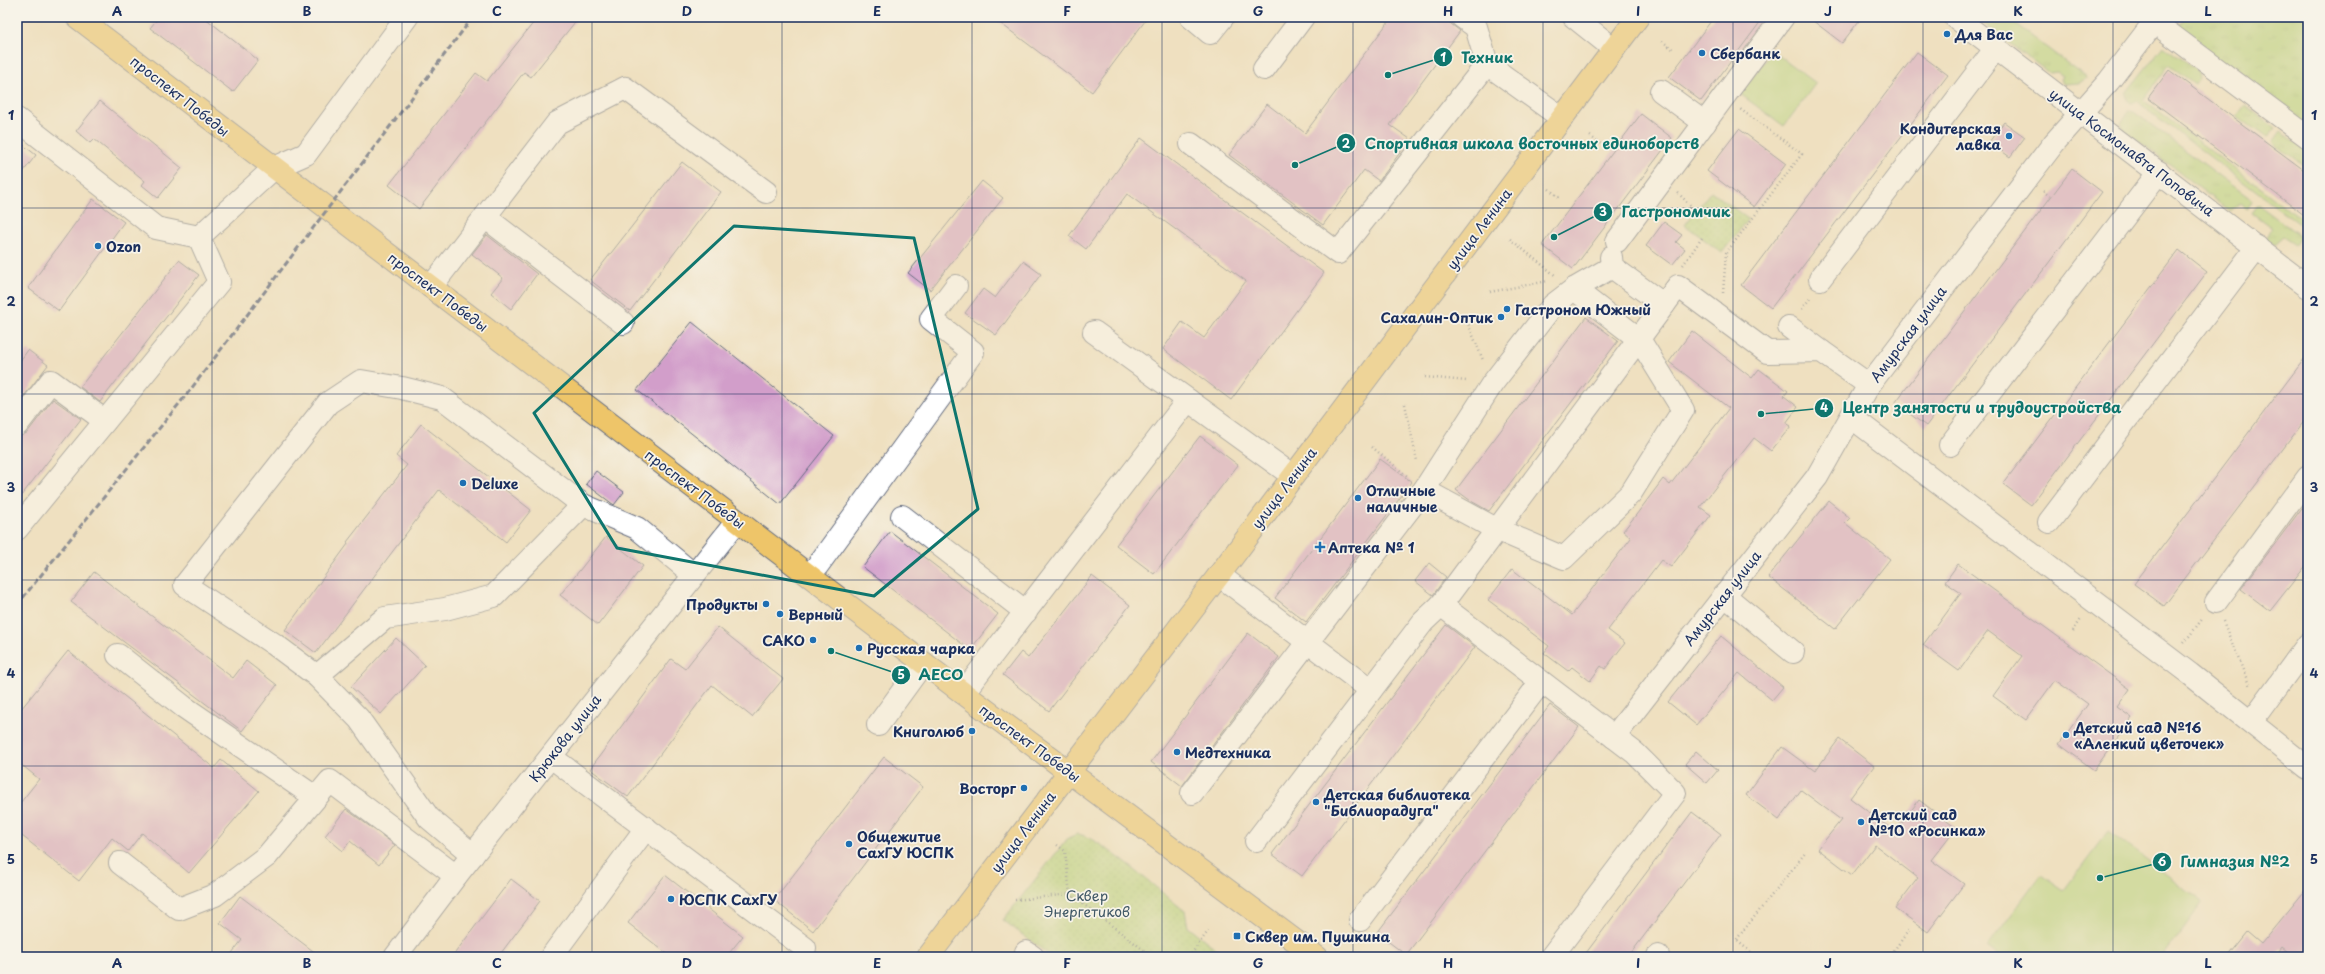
<svg xmlns="http://www.w3.org/2000/svg" width="2325" height="974" viewBox="0 0 2325 974" font-family="'Playpen Sans',sans-serif">
  <style>
    .grass { fill: url(#grass-tufts); stroke: #66826e }
    .park { fill: url(#park-dots); stroke: #66826e }
    .pitch { fill: #b1d47d; stroke: #66826e }
    .building { fill: #d29eca }
    .lines { fill: none; stroke-linecap: round; stroke-linejoin: round }
    .minor-casing { stroke: #656d80; stroke-width: 24 }
    .major-casing { stroke: #656d80; stroke-width: 24 }
    .path { stroke: #656d80; stroke-width: 2.5; stroke-dasharray: 1 3; stroke-linecap: butt }
    .minor { stroke: #fff; stroke-width: 22 }
    .major { stroke: #eec569; stroke-width: 22 }
    .rail { stroke: #1b2f5e; stroke-width: 3; stroke-dasharray: 6 3; stroke-linecap: butt }
    .marked { fill: none; stroke: #0f766e; stroke-width: 3; stroke-linejoin: round }
    .grid { fill: none; stroke: #1b2f5e; stroke-width: 1; stroke-opacity: 0.55 }
    .poi-dot { fill: #1f6fb2; stroke: #f7f3e8; stroke-width: 1.5 }
    .labels { text-anchor: middle; dominant-baseline: central; stroke-width: 3.5; stroke-linejoin: round; paint-order: stroke }
    .poi-label { font-size: 14px; font-weight: bold; fill: #1b2f5e; stroke: #f7f3e8; text-anchor: start }
    .street-label { font-size: 14px; fill: #1b2f5e; stroke: #f7f3e8 }
    .park-label { font-size: 14px; fill: #405866; stroke: #f7f3e8 }
    .leader { fill: none; stroke: #0f766e; stroke-width: 1.5 }
    .callout-dot { fill: #0f766e; stroke: #f7f3e8; stroke-width: 1.5 }
    .mark-label { font-size: 12px; text-anchor: middle; font-weight: bold; fill: #fff }
    .callout-label { font-size: 15px; text-anchor: middle; font-weight: bold; fill: #0f766e; stroke: #f7f3e8; stroke-width: 3.5; stroke-linejoin: round; paint-order: stroke }
    .neatline { fill: none; stroke: #1b2f5e; stroke-width: 1.5 }
    .grid-label { font-size: 13px; text-anchor: middle; font-weight: bold; fill: #1b2f5e }
  </style>
  <defs>
    <pattern id="grass-tufts" width="24" height="20" patternUnits="userSpaceOnUse"><rect width="24" height="20" fill="#b1d47d"/><path d="M3 7l-1-3M5 7V3M7 7l1-3M15 17l-1-3M17 17v-4M19 17l1-3" fill="none" stroke="#98b66e"/></pattern>
    <pattern id="park-dots" width="8" height="8" patternUnits="userSpaceOnUse"><rect width="8" height="8" fill="#b1d47d"/><path d="M2 2h.1M6 6h.1" fill="none" stroke="#98b66e" stroke-width="1.8" stroke-linecap="round"/></pattern>
  </defs>
  <rect width="100%" height="100%" fill="#f7f3e8"/>
  <filter id="ink" filterUnits="userSpaceOnUse"><feTurbulence type="fractalNoise" baseFrequency=".025" numOctaves="2"/><feDisplacementMap in="SourceGraphic" scale="8" xChannelSelector="R" yChannelSelector="G"/><feConvolveMatrix kernelMatrix="1 2 1 2 8 2 1 2 1" color-interpolation-filters="sRGB"/></filter>
  <filter id="wash" filterUnits="userSpaceOnUse"><feTurbulence type="fractalNoise" baseFrequency=".012" numOctaves="4" result="noise"/><feDisplacementMap in="SourceGraphic" scale="16" xChannelSelector="R" yChannelSelector="G"/><feGaussianBlur stdDeviation="0.9" result="paint"/><feColorMatrix in="noise" values="0 0 0 0 0 0 0 0 0 0 0 0 0 0 0 0 0 1.4 0 .05"/><feComposite in="paint" operator="in"/></filter>
  <g filter="url(#wash)">
    <rect width="100%" height="100%" fill="#efe0c0"/>
    <g class="grass">
      <path d="M 1975,17 L 2006,17 L 2087,78 L 2079,83 L 2063,84 L 2061,79 L 2063,76 L 2057,72 L 2049,73 Z"/>
      <path d="M 2186,17 L 2308,17 L 2308,133 L 2175,31 Z"/>
      <path d="M 2163,46 L 2198,70 L 2199,79 L 2195,84 L 2169,65 L 2143,100 L 2308,224 L 2308,231 L 2136,101 L 2131,103 L 2127,100 L 2126,93 Z"/>
      <path d="M 2245,105 L 2275,128 L 2267,138 L 2237,116 Z"/>
      <path d="M 2128,111 L 2134,112 L 2251,199 L 2252,202 L 2247,209 L 2240,203 L 2229,211 L 2122,128 L 2120,123 Z"/>
      <path d="M 2281,132 L 2308,152 L 2308,158 L 2303,165 L 2273,143 Z"/>
      <path d="M 2257,206 L 2260,206 L 2299,235 L 2300,238 L 2295,245 L 2283,237 L 2274,245 L 2266,239 L 2272,228 L 2252,213 Z"/>
    </g>
    <g class="park">
      <path d="M 1711,191 L 1748,219 L 1722,253 L 1685,225 Z"/>
      <path d="M 1077,834 C 1098,835 1165,896 1185,911 L 1188,927 L 1227,957 L 1052,957 L 1003,920 L 1068,838 Z"/>
    </g>
    <g class="pitch">
      <path d="M 1772,51 L 1816,83 L 1784,126 L 1740,94 Z"/>
      <path d="M 2109,831 L 2203,902 L 2164,955 L 2166,957 L 2000,957 L 1987,947 L 2041,875 L 2064,891 Z"/>
    </g>
    <g id="blocks">
      <g class="building">
        <path d="M 159,17 L 204,17 L 258,60 L 233,92 L 150,28 Z"/>
        <path d="M 538,17 L 579,17 L 531,77 L 524,72 L 419,209 L 389,185 L 476,73 L 487,81 Z"/>
        <path d="M 992,17 L 1148,17 L 1092,92 Z"/>
        <path d="M 1392,17 L 1442,17 L 1460,31 L 1390,125 L 1410,139 L 1379,181 L 1364,170 L 1323,225 L 1229,155 L 1267,104 L 1305,133 Z"/>
        <path d="M 1714,17 L 1764,17 L 1701,101 L 1669,77 Z"/>
        <path d="M 1808,17 L 1862,17 L 1842,43 Z"/>
        <path d="M 1917,52 L 1948,75 L 1771,308 L 1741,285 Z"/>
        <path d="M 2169,70 L 2308,173 L 2308,218 L 2148,98 Z"/>
        <path d="M 100,101 L 182,168 L 158,198 L 142,185 L 145,181 L 94,139 L 90,143 L 76,131 Z"/>
        <path d="M 1641,114 L 1672,138 L 1573,269 L 1542,245 Z"/>
        <path d="M 2004,122 L 2025,137 L 2010,157 L 1989,142 Z"/>
        <path d="M 1739,129 L 1786,164 L 1754,207 L 1707,171 Z"/>
        <path d="M 1141,138 L 1324,273 L 1231,400 L 1163,349 L 1182,322 L 1204,338 L 1246,281 L 1127,194 L 1086,249 L 1069,236 Z"/>
        <path d="M 17,140 L 36,155 L 17,180 Z"/>
        <path d="M 682,162 L 721,192 L 630,311 L 590,280 Z"/>
        <path d="M 2072,169 L 2102,192 L 1926,426 L 1895,403 Z"/>
        <path d="M 982,181 L 1003,198 L 930,290 L 908,273 Z"/>
        <path d="M 93,199 L 124,222 L 59,311 L 28,288 Z"/>
        <path d="M 1664,222 L 1682,235 L 1676,242 L 1685,249 L 1672,265 L 1646,246 Z"/>
        <path d="M 487,235 L 537,274 L 511,309 L 491,293 L 503,278 L 472,254 Z"/>
        <path d="M 2179,250 L 2207,272 L 2031,505 L 2003,484 Z"/>
        <path d="M 179,260 L 199,275 L 100,402 L 80,387 Z"/>
        <path d="M 1023,261 L 1041,274 L 996,335 L 965,313 L 983,289 L 995,298 Z"/>
        <path d="M 1586,317 L 1618,341 L 1489,511 L 1471,501 L 1456,490 Z"/>
        <path d="M 692,322 L 834,436 L 780,504 L 637,390 Z"/>
        <path d="M 1692,331 L 1752,378 L 1759,369 L 1788,391 L 1784,396 L 1798,407 L 1786,423 L 1791,426 L 1771,451 L 1754,438 L 1700,507 L 1711,515 L 1671,567 L 1661,560 L 1608,630 L 1625,643 L 1605,669 L 1601,666 L 1590,681 L 1572,667 L 1568,671 L 1544,653 L 1549,646 L 1488,600 L 1512,569 L 1572,615 L 1631,538 L 1623,531 L 1636,515 L 1663,479 L 1670,485 L 1729,408 L 1669,362 Z"/>
        <path d="M 28,350 L 48,365 L 17,405 L 17,365 Z"/>
        <path d="M 2308,354 L 2308,416 L 2164,606 L 2134,584 Z"/>
        <path d="M 53,399 L 81,419 L 17,501 L 17,437 L 27,433 Z"/>
        <path d="M 421,424 L 531,510 L 506,542 L 439,490 L 316,653 L 285,630 L 348,544 L 347,542 L 407,465 L 396,456 Z"/>
        <path d="M 1200,436 L 1238,465 L 1154,574 L 1116,545 Z"/>
        <path d="M 1380,459 L 1412,482 L 1306,622 L 1275,598 Z"/>
        <path d="M 596,471 L 624,492 L 614,505 L 586,484 Z"/>
        <path d="M 2308,500 L 2308,563 L 2270,611 L 2241,589 Z"/>
        <path d="M 1829,501 L 1850,518 L 1845,523 L 1890,559 L 1835,629 L 1768,577 Z"/>
        <path d="M 890,531 L 998,614 L 970,650 L 863,567 Z"/>
        <path d="M 606,537 L 643,566 L 598,625 L 560,595 Z"/>
        <path d="M 1429,563 L 1446,577 L 1433,595 L 1415,581 Z"/>
        <path d="M 1958,564 L 2130,689 L 2117,707 L 2132,718 L 2094,770 L 2059,744 L 2088,704 L 2055,680 L 2026,720 L 1993,696 L 2022,656 L 1988,631 L 1959,671 L 1923,645 L 1961,593 L 1945,582 Z"/>
        <path d="M 94,572 L 233,678 L 246,661 L 277,685 L 242,731 L 71,602 Z"/>
        <path d="M 1092,576 L 1130,605 L 1049,711 L 1003,675 L 1021,652 L 1028,658 Z"/>
        <path d="M 1446,625 L 1475,647 L 1302,876 L 1272,854 Z"/>
        <path d="M 718,627 L 783,679 L 752,717 L 712,685 L 628,797 L 590,769 L 671,659 L 685,669 Z"/>
        <path d="M 1248,633 L 1279,657 L 1182,786 L 1151,762 Z"/>
        <path d="M 1721,636 L 1783,687 L 1772,700 L 1739,673 L 1696,725 L 1668,702 Z"/>
        <path d="M 396,638 L 425,665 L 381,714 L 351,687 Z"/>
        <path d="M 68,651 L 214,768 L 221,760 L 259,791 L 189,873 L 142,833 L 128,851 L 112,838 L 79,881 L 17,832 L 17,807 L 39,779 L 17,761 L 17,714 Z"/>
        <path d="M 1550,705 L 1579,727 L 1406,955 L 1377,933 Z"/>
        <path d="M 1839,739 L 1874,766 L 1850,798 L 1895,832 L 1919,800 L 1956,828 L 1931,860 L 1964,884 L 1928,932 L 1895,908 L 1918,878 L 1875,845 L 1852,875 L 1818,849 L 1841,820 L 1801,790 L 1779,820 L 1746,795 L 1782,747 L 1815,771 Z"/>
        <path d="M 1696,751 L 1718,770 L 1707,783 L 1685,764 Z"/>
        <path d="M 884,757 L 923,787 L 813,931 L 774,900 Z"/>
        <path d="M 346,809 L 395,845 L 379,865 L 350,841 L 343,851 L 325,836 Z"/>
        <path d="M 1692,812 L 1721,834 L 1628,957 L 1583,957 Z"/>
        <path d="M 665,875 L 743,936 L 726,957 L 671,957 L 628,923 Z"/>
        <path d="M 511,879 L 540,901 L 498,957 L 452,957 Z"/>
        <path d="M 2308,887 L 2308,957 L 2292,957 L 2281,948 L 2275,956 L 2277,957 L 2227,957 L 2247,932 L 2261,944 Z"/>
        <path d="M 240,896 L 276,923 L 321,957 L 229,957 L 242,940 L 220,923 Z"/>
      </g>
    </g>
  </g>
  <g filter="url(#ink)">
    <use href="#blocks" fill-opacity="0" stroke="#656d80" stroke-width="1"/>
    <g class="lines">
      <defs>
        <g id="minor">
          <path d="M 1191,17 L 1210,33 L 1223,17"/>
          <path d="M 1462,17 L 1476,27 L 1487,64 L 1562,118"/>
          <path d="M 1574,17 L 1614,49"/>
          <path d="M 1955,17 L 2308,287"/>
          <path d="M 2154,22 L 2308,137"/>
          <path d="M 1264,69 L 1303,17"/>
          <path d="M 1661,91 L 1705,123"/>
          <path d="M 17,119 L 156,228 L 199,237"/>
          <path d="M 1191,144 L 1338,253 L 1487,64"/>
          <path d="M 485,217 L 623,323"/>
          <path d="M 1617,241 L 1783,17"/>
          <path d="M 1611,257 L 1612,267 L 1664,305"/>
          <path d="M 1820,279 L 1996,48"/>
          <path d="M 431,287 L 557,123 L 625,88 L 766,192"/>
          <path d="M 1789,327 L 1821,351"/>
          <path d="M 1094,332 L 1293,476"/>
          <path d="M 1851,417 L 2190,674 L 2308,768"/>
          <path d="M 17,425 L 51,381 L 105,421"/>
          <path d="M 1950,445 L 2159,172"/>
          <path d="M 1424,490 L 1496,529 L 1564,558 L 1631,493 L 1683,410 L 1639,339 L 1574,289"/>
          <path d="M 902,516 L 1026,612"/>
          <path d="M 2049,522 L 2257,247"/>
          <path d="M 17,529 L 219,282 L 199,237 L 274,168 L 306,154 L 407,17"/>
          <path d="M 1219,575 L 1371,690"/>
          <path d="M 810,576 L 973,352 L 931,319 L 956,286"/>
          <path d="M 1724,595 L 1793,652"/>
          <path d="M 2216,602 L 2308,477"/>
          <path d="M 1441,605 L 1635,753 L 1675,793 L 1551,957"/>
          <path d="M 118,655 L 184,707 L 315,797"/>
          <path d="M 317,676 L 274,644 L 185,585 L 328,403 L 361,381 L 402,388 L 442,398 L 583,505 L 637,528 L 694,575"/>
          <path d="M 963,693 L 1188,400"/>
          <path d="M 2251,722 L 2308,644"/>
          <path d="M 878,725 L 923,663"/>
          <path d="M 1614,737 L 1817,477 L 1869,385 L 2054,143 L 2109,81 L 2158,17"/>
          <path d="M 551,757 L 805,948"/>
          <path d="M 1192,793 L 1424,490 L 1492,384 L 1553,305 L 1574,289 L 1612,267"/>
          <path d="M 1256,841 L 1423,622 L 1441,605 L 1678,286 L 1767,352 L 1821,351 L 1869,385"/>
          <path d="M 473,855 L 429,818 L 359,719 L 317,676 L 385,618 L 445,609 L 494,596 L 583,505"/>
          <path d="M 120,863 L 179,909 L 215,895 L 267,856 L 330,781 L 456,876"/>
          <path d="M 1360,920 L 1541,682"/>
          <path d="M 1026,952 L 1033,957"/>
          <path d="M 395,957 L 456,876 L 737,521"/>
          <path d="M 551,957 L 646,828"/>
          <path d="M 1658,957 L 1658,956"/>
        </g>
        <g id="major">
          <path d="M 77,17 L 963,693 L 1317,957"/>
          <path d="M 928,957 L 1219,575 L 1638,17"/>
        </g>
      </defs>
      <use href="#minor" class="minor-casing"/>
      <use href="#major" class="major-casing"/>
      <g class="path">
        <path d="M 1662,41 L 1674,50"/>
        <path d="M 1590,136 L 1602,145"/>
        <path d="M 1549,189 L 1561,199"/>
        <path d="M 2043,191 L 2051,197"/>
        <path d="M 1678,193 L 1696,211"/>
        <path d="M 1510,239 L 1556,276"/>
        <path d="M 1683,265 L 1702,238"/>
        <path d="M 1490,292 L 1548,281"/>
        <path d="M 1723,293 L 1726,253 L 1802,154 L 1740,109"/>
        <path d="M 1802,309 L 1811,297"/>
        <path d="M 1467,321 L 1483,360"/>
        <path d="M 1425,377 L 1467,381"/>
        <path d="M 1405,404 L 1417,461"/>
        <path d="M 1372,447 L 1407,476"/>
        <path d="M 2223,621 L 2250,687"/>
        <path d="M 2073,631 L 2082,618"/>
        <path d="M 2184,643 L 2203,618"/>
        <path d="M 1057,845 L 1065,851 L 1070,894"/>
        <path d="M 1070,894 L 1153,957"/>
        <path d="M 1015,900 L 1070,894"/>
        <path d="M 1189,957 L 1209,930"/>
        <path d="M 1757,957 L 1736,940 L 1806,852"/>
        <path d="M 1889,957 L 1909,930"/>
      </g>
      <use href="#minor" class="minor"/>
      <use href="#major" class="major"/>
      <path class="rail" d="M 17,605 L 191,389 L 473,17"/>
    </g>
  </g>
  <path d="M0 0H2325V974H0ZM 734,226 L 914,238 L 978,509 L 874,596 L 617,548 L 534,413 Z" fill="#efe0c0" fill-opacity=".55" fill-rule="evenodd"/>
  <path class="marked" d="M 734,226 L 914,238 L 978,509 L 874,596 L 617,548 L 534,413 Z"/>
  <path class="grid" d="M 212,17 L 212,957M 402,17 L 402,957M 592,17 L 592,957M 782,17 L 782,957M 972,17 L 972,957M 1162,17 L 1162,957M 1353,17 L 1353,957M 1543,17 L 1543,957M 1733,17 L 1733,957M 1923,17 L 1923,957M 2113,17 L 2113,957M 17,208 L 2308,208M 17,394 L 2308,394M 17,580 L 2308,580M 17,766 L 2308,766"/>
  <g class="poi-dot">
    <circle cx="1947" cy="34" r="4"/>
    <circle cx="1702" cy="53" r="4"/>
    <circle cx="2009" cy="136" r="4"/>
    <circle cx="98" cy="246" r="4"/>
    <circle cx="1507" cy="309" r="4"/>
    <circle cx="1501" cy="317" r="4"/>
    <circle cx="463" cy="483" r="4"/>
    <circle cx="1358" cy="498" r="4"/>
    <path d="M1318 541h4v4h4v4h-4v4h-4v-4h-4v-4h4z"/>
    <circle cx="766" cy="604" r="4"/>
    <circle cx="780" cy="614" r="4"/>
    <circle cx="813" cy="640" r="4"/>
    <circle cx="859" cy="648" r="4"/>
    <circle cx="972" cy="731" r="4"/>
    <circle cx="2066" cy="735" r="4"/>
    <circle cx="1177" cy="752" r="4"/>
    <circle cx="1024" cy="788" r="4"/>
    <circle cx="1316" cy="802" r="4"/>
    <circle cx="1861" cy="822" r="4"/>
    <circle cx="849" cy="844" r="4"/>
    <circle cx="671" cy="899" r="4"/>
    <rect x="1233" y="932" width="8" height="8" rx="2"/>
  </g>
  <g class="labels">
    <g class="poi-label">
      <text x="1955" y="34">Для Вас</text>
      <text x="1710" y="53">Сбербанк</text>
      <text x="2001" y="128" text-anchor="end">Кондитерская<tspan x="2001" dy="16">лавка</tspan></text>
      <text x="106" y="246">Ozon</text>
      <text x="1515" y="309">Гастроном Южный</text>
      <text x="1493" y="317" text-anchor="end">Сахалин-Оптик</text>
      <text x="471" y="483">Deluxe</text>
      <text x="1366" y="490">Отличные<tspan x="1366" dy="16">наличные</tspan></text>
      <text x="1328" y="547">Аптека № 1</text>
      <text x="758" y="604" text-anchor="end">Продукты</text>
      <text x="788" y="614">Верный</text>
      <text x="805" y="640" text-anchor="end">САКО</text>
      <text x="867" y="648">Русская чарка</text>
      <text x="2074" y="727">Детский сад №16<tspan x="2074" dy="16">«Аленкий цветочек»</tspan></text>
      <text x="964" y="731" text-anchor="end">Книголюб</text>
      <text x="1185" y="752">Медтехника</text>
      <text x="1016" y="788" text-anchor="end">Восторг</text>
      <text x="1324" y="794">Детская библиотека<tspan x="1324" dy="16">"Библиорадуга"</tspan></text>
      <text x="1869" y="814">Детский сад<tspan x="1869" dy="16">№10 «Росинка»</tspan></text>
      <text x="857" y="836">Общежитие<tspan x="857" dy="16">СахГУ ЮСПК</tspan></text>
      <text x="679" y="899">ЮСПК СахГУ</text>
      <text x="1245" y="936">Сквер им. Пушкина</text>
    </g>
    <g class="street-label">
      <text transform="translate(180 96) rotate(38)">проспект Победы</text>
      <text transform="translate(2132 152) rotate(37)">улица Космонавта Поповича</text>
      <text transform="translate(1479 229) rotate(-53)">улица Ленина</text>
      <text transform="translate(438 292) rotate(37)">проспект Победы</text>
      <text transform="translate(1908 334) rotate(-53)">Амурская улица</text>
      <text transform="translate(1284 488) rotate(-53)">улица Ленина</text>
      <text transform="translate(695 489) rotate(37)">проспект Победы</text>
      <text transform="translate(1722 598) rotate(-52)">Амурская улица</text>
      <text transform="translate(565 738) rotate(-52)">Крюкова улица</text>
      <text transform="translate(1030 743) rotate(36)">проспект Победы</text>
      <text transform="translate(1023 832) rotate(-53)">улица Ленина</text>
    </g>
    <g class="park-label">
      <text x="1087" y="895">Сквер<tspan x="1087" dy="16">Энергетиков</tspan></text>
    </g>
  </g>
  <path class="leader" d="M1388 75L1443 57M1295 165L1346 143M1554 237L1603 212M1761 414L1824 408M831 651L901 675M2100 878L2162 862"/>
  <g class="callout-dot">
    <circle cx="1388" cy="75" r="4"/>
    <circle cx="1295" cy="165" r="4"/>
    <circle cx="1554" cy="237" r="4"/>
    <circle cx="1761" cy="414" r="4"/>
    <circle cx="831" cy="651" r="4"/>
    <circle cx="2100" cy="878" r="4"/>
    <circle cx="1443" cy="57" r="10"/>
    <circle cx="1346" cy="143" r="10"/>
    <circle cx="1603" cy="212" r="10"/>
    <circle cx="1824" cy="408" r="10"/>
    <circle cx="901" cy="675" r="10"/>
    <circle cx="2162" cy="862" r="10"/>
  </g>
  <g class="mark-label">
    <text x="1443" y="62">1</text>
    <text x="1346" y="148">2</text>
    <text x="1603" y="216">3</text>
    <text x="1824" y="412">4</text>
    <text x="901" y="679">5</text>
    <text x="2162" y="866">6</text>
  </g>
  <g class="callout-label">
    <text x="1487" y="63">Техник</text>
    <text x="1532" y="149">Спортивная школа восточных единоборств</text>
    <text x="1676" y="217">Гастрономчик</text>
    <text x="1982" y="413">Центр занятости и трудоустройства</text>
    <text x="941" y="680">AECO</text>
    <text x="2235" y="867">Гимназия №2</text>
  </g>
  <rect width="2325" height="974" fill="none" stroke="#f7f3e8" stroke-width="44"/>
  <rect x="22" y="22" width="2281" height="930" class="neatline"/>
  <g class="grid-label">
    <text x="117" y="16">A</text>
    <text x="307" y="16">B</text>
    <text x="497" y="16">C</text>
    <text x="687" y="16">D</text>
    <text x="877" y="16">E</text>
    <text x="1067" y="16">F</text>
    <text x="1258" y="16">G</text>
    <text x="1448" y="16">H</text>
    <text x="1638" y="16">I</text>
    <text x="1828" y="16">J</text>
    <text x="2018" y="16">K</text>
    <text x="2208" y="16">L</text>
    <text x="11" y="120">1</text>
    <text x="2314" y="120">1</text>
    <text x="11" y="306">2</text>
    <text x="2314" y="306">2</text>
    <text x="11" y="492">3</text>
    <text x="2314" y="492">3</text>
    <text x="11" y="678">4</text>
    <text x="2314" y="678">4</text>
    <text x="11" y="864">5</text>
    <text x="2314" y="864">5</text>
    <text x="117" y="968">A</text>
    <text x="307" y="968">B</text>
    <text x="497" y="968">C</text>
    <text x="687" y="968">D</text>
    <text x="877" y="968">E</text>
    <text x="1067" y="968">F</text>
    <text x="1258" y="968">G</text>
    <text x="1448" y="968">H</text>
    <text x="1638" y="968">I</text>
    <text x="1828" y="968">J</text>
    <text x="2018" y="968">K</text>
    <text x="2208" y="968">L</text>
  </g>
</svg>
